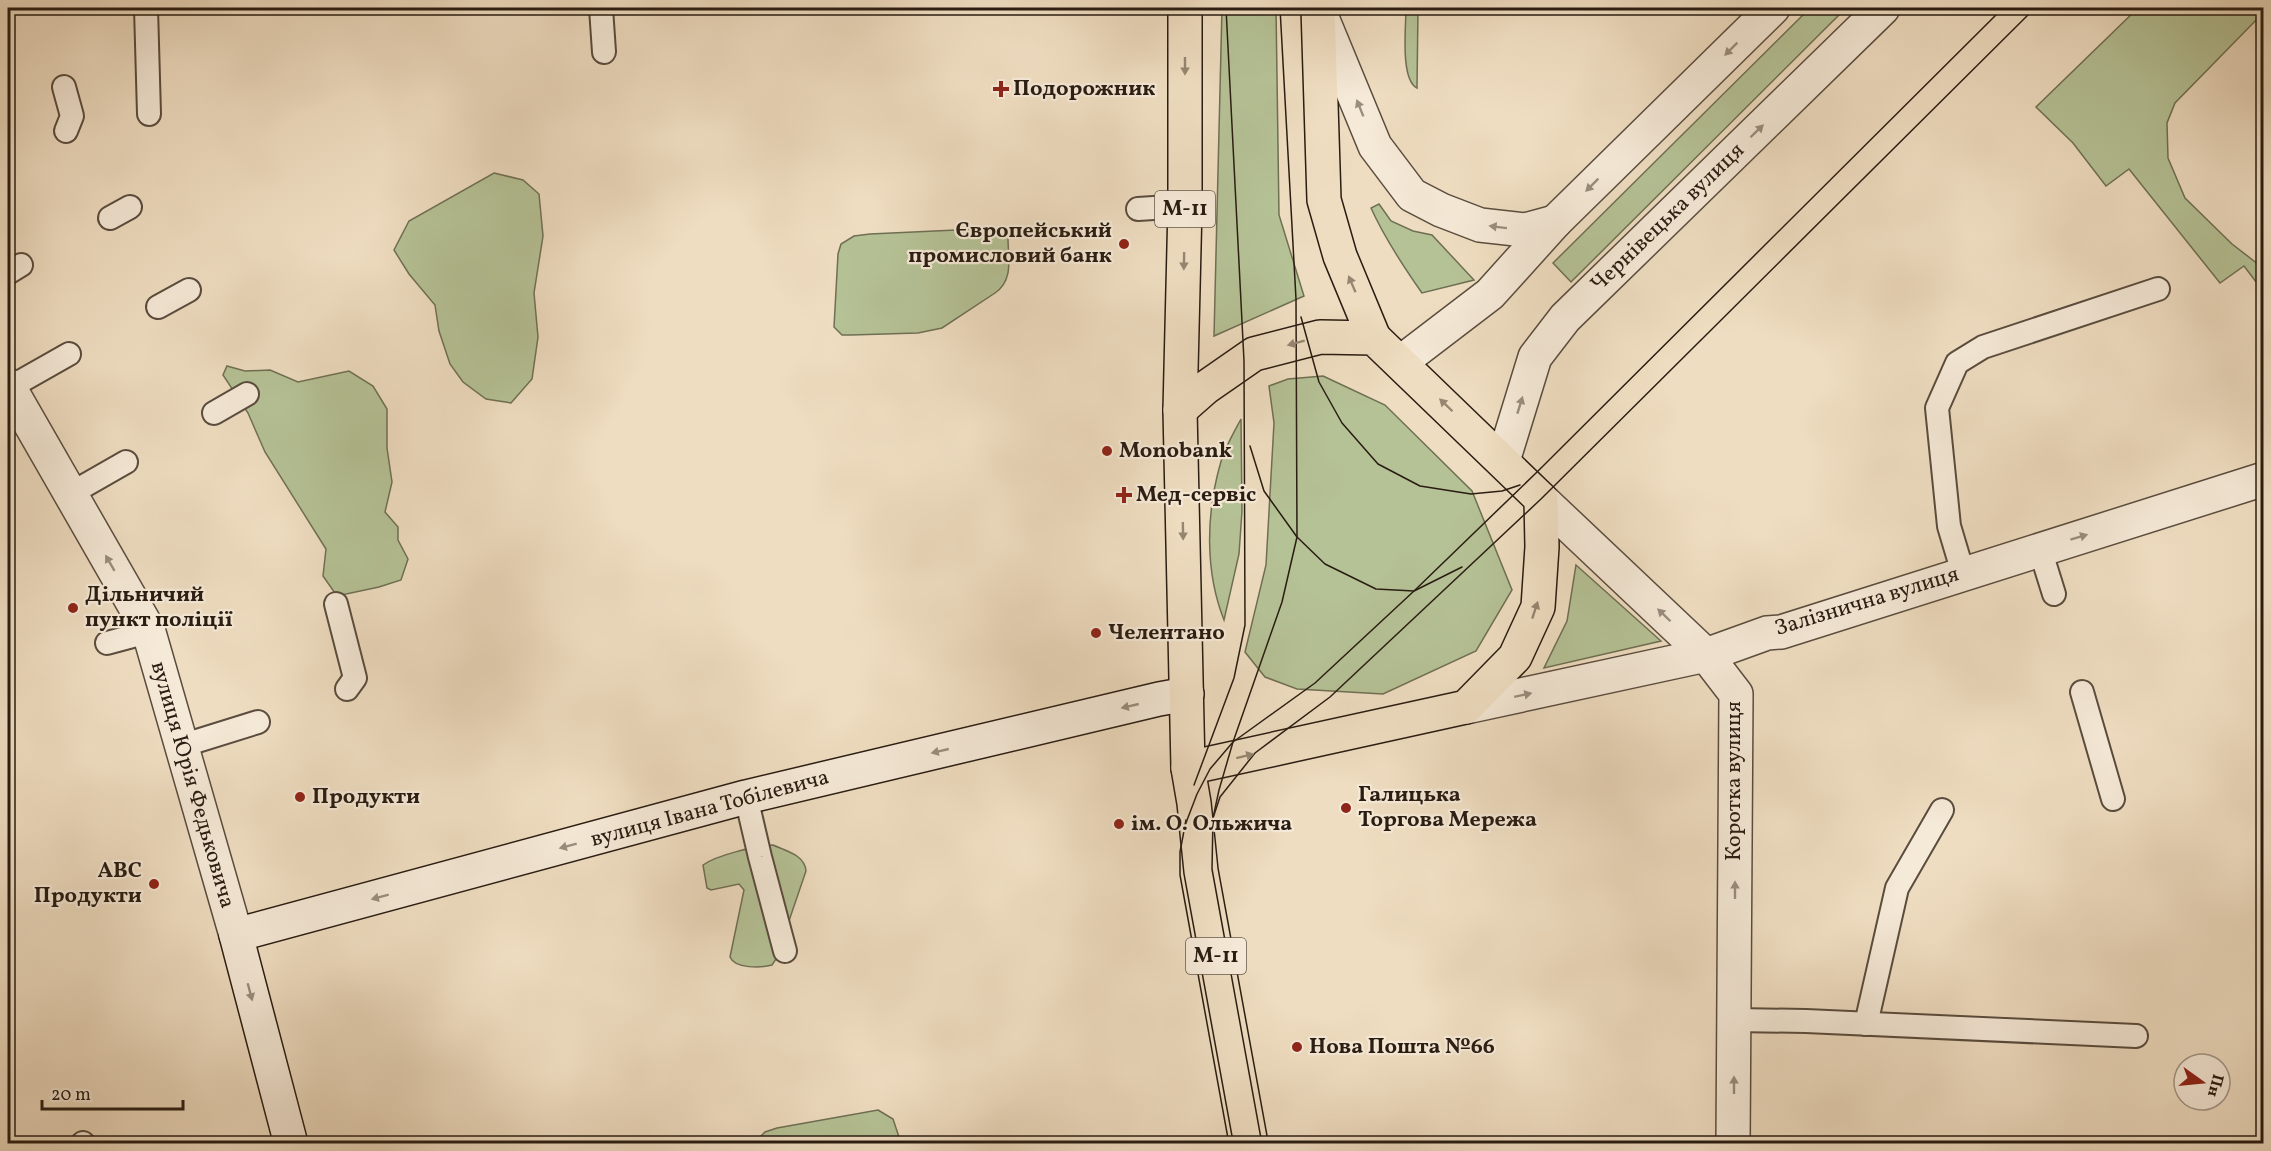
<svg xmlns="http://www.w3.org/2000/svg" width="2271" height="1151" viewBox="0 0 2271 1151" font-family="Vollkorn,serif">
  <style>
    .green { fill: #b5c296; stroke: #6f6f54; stroke-width: 1.5 }
    .lines { fill: none; stroke-linecap: round; stroke-linejoin: round }
    .service-casing { stroke: #5a4c3e; stroke-width: 26 }
    .minor-casing { stroke: #5a4c3e; stroke-width: 36 }
    .tertiary-casing { stroke: #5a4c3e; stroke-width: 36 }
    .secondary-casing { stroke: #291c12; stroke-width: 36 }
    .primary-casing { stroke: #291c12; stroke-width: 36 }
    .service { stroke: #f5e9d7; stroke-width: 22 }
    .minor { stroke: #f5e9d7; stroke-width: 33 }
    .tertiary { stroke: #f5e9d7; stroke-width: 33 }
    .secondary { stroke: #f5e9d7; stroke-width: 33 }
    .primary { stroke: #efddc1; stroke-width: 33 }
    .tram { stroke: #291c12; stroke-width: 1.5 }
    .oneway { fill: #998d7e }
    .oneway2 { fill: #968672 }
    .poi-dot { fill: #8f2418; stroke: #f5e9d7; stroke-width: 2 }
    .labels { text-anchor: middle; dominant-baseline: central; stroke-width: 4.5; stroke-linejoin: round; paint-order: stroke }
    .shield { fill: #f5e9d7; stroke: #665a4d; stroke-width: 1.5 }
    .shield-label { font-size: 21px; font-weight: bold; fill: #291c12 }
    .poi-label { font-size: 22px; font-weight: bold; fill: #291c12; stroke: #f5e9d7; text-anchor: start }
    .street-label { font-size: 22px; fill: #291c12; stroke: #f5e9d7 }
  </style>
  <rect width="100%" height="100%" fill="#efddc1"/>
  <filter id="stains"><feTurbulence type="fractalNoise" baseFrequency=".00333" numOctaves="4"/><feColorMatrix values="0 0 0 0 .2 0 0 0 0 .09 0 0 0 0 .02 0 0 0 .5 -.17"/></filter>
  <radialGradient id="worn" r=".72"><stop offset=".6" stop-color="#630" stop-opacity="0"/><stop offset="1" stop-color="#630" stop-opacity=".3"/></radialGradient>
  <g class="green">
    <path d="M 1222,8 L 1276,8 L 1279,215 L 1304,296 L 1214,336 Z"/>
    <path d="M 1406,8 L 1418,8 L 1417,88 C 1400,80 1406,25 1406,8 Z"/>
    <path d="M 1810,8 L 1846,8 L 1571,282 L 1553,263 Z"/>
    <path d="M 2138,8 L 2263,8 L 2263,13 L 2175,103 L 2167,123 L 2168,158 L 2185,198 L 2232,244 L 2263,268 L 2263,291 L 2244,266 L 2220,283 L 2129,169 L 2106,186 L 2073,143 L 2036,107 Z"/>
    <path d="M 494,173 L 523,180 L 539,194 L 543,236 L 534,293 L 538,337 L 532,379 L 511,403 L 486,399 L 463,382 L 450,364 L 439,331 L 435,305 L 409,274 L 394,250 L 409,221 Z"/>
    <path d="M 1379,204 L 1391,221 L 1413,231 L 1432,235 L 1474,280 L 1422,293 C 1403,266 1385,239 1371,208 Z"/>
    <path d="M 978,229 L 992,229 L 1006,233 L 1008,238 C 1008,258 1014,280 995,293 L 942,328 L 918,333 L 851,335 L 842,335 L 834,327 L 838,254 L 841,244 L 854,236 L 870,234 Z"/>
    <path d="M 227,366 L 245,371 L 270,370 L 298,382 L 349,371 L 373,386 L 387,409 L 387,448 L 392,482 L 385,512 L 398,527 L 398,540 L 408,559 L 401,580 L 379,587 L 337,596 L 323,576 L 326,549 L 265,452 L 248,413 L 223,375 Z"/>
    <path d="M 1323,376 L 1385,405 L 1472,491 L 1512,590 L 1476,651 L 1383,694 L 1297,689 L 1265,677 L 1245,652 L 1266,565 L 1274,423 L 1269,386 L 1288,379 Z"/>
    <path d="M 1241,419 L 1242,511 L 1239,554 L 1224,620 C 1205,572 1206,515 1220,465 C 1224,449 1233,434 1241,419 Z"/>
    <path d="M 1576,565 L 1661,641 L 1544,668 L 1567,621 Z"/>
    <path d="M 773,845 C 786,851 805,855 806,871 L 776,959 L 772,965 C 761,968 735,969 730,957 L 744,890 L 739,884 L 711,890 L 707,888 L 703,865 C 717,855 755,846 773,845 Z"/>
    <path d="M 878,1110 L 893,1119 L 901,1143 L 754,1143 L 765,1132 L 777,1128 Z"/>
  </g>
  <g class="lines">
    <defs>
      <g id="service">
        <path d="M 146,8 L 149,114"/>
        <path d="M 601,8 L 604,52"/>
        <path d="M 64,87 L 72,116 L 66,131"/>
        <path d="M 1138,209 L 1185,206"/>
        <path d="M 110,218 L 130,207"/>
        <path d="M 8,273 L 21,265"/>
        <path d="M 158,307 L 189,290"/>
        <path d="M 9,388 L 69,354"/>
        <path d="M 214,413 L 247,394"/>
        <path d="M 70,494 L 126,462"/>
        <path d="M 2040,549 L 2054,594"/>
        <path d="M 1963,573 L 1949,526 L 1937,408 L 1957,363 L 1983,347 L 2158,289"/>
        <path d="M 336,604 L 355,678 L 347,689"/>
        <path d="M 107,643 L 148,632"/>
        <path d="M 2082,692 L 2113,799"/>
        <path d="M 181,746 L 258,722"/>
        <path d="M 746,797 L 760,857 L 785,951"/>
        <path d="M 1734,1020 L 1806,1021 L 2136,1036"/>
        <path d="M 1866,1024 L 1897,888 L 1942,810"/>
        <path d="M 82,1144 L 83,1143"/>
      </g>
      <g id="minor">
        <path d="M 1318,8 L 1375,146 L 1412,195 L 1441,210 L 1480,225 L 1525,230 L 1555,222"/>
        <path d="M 1401,362 L 1490,294 L 1555,222 L 1773,8"/>
        <path d="M 8,385 L 148,629 L 236,935"/>
        <path d="M 1503,461 L 1535,357 L 1565,318 L 1883,8"/>
      </g>
      <g id="tertiary">
        <path d="M 1541,499 L 1706,655 L 1736,694 L 1733,1144"/>
        <path d="M 1466,707 L 1706,655 L 1767,633 L 1781,632 L 2264,479"/>
      </g>
      <path id="secondary" d="M 291,1144 L 236,935 L 746,797 L 1159,699 L 1187,694"/>
      <g id="primary">
        <path d="M 1185,8 L 1185,206 L 1180,410 L 1188,768 L 1194,803 L 1201,871 L 1251,1144"/>
        <path d="M 1318,8 L 1324,200 L 1340,256 L 1374,338"/>
        <path d="M 1180,410 L 1205,388 L 1254,354 L 1320,337 L 1374,338 L 1541,499 L 1542,547 L 1538,607 L 1515,657 L 1466,707 L 1188,768"/>
      </g>
    </defs>
    <use href="#service" class="service-casing"/>
    <use href="#minor" class="minor-casing"/>
    <use href="#tertiary" class="tertiary-casing"/>
    <use href="#secondary" class="secondary-casing"/>
    <use href="#primary" class="primary-casing"/>
    <use href="#service" class="service"/>
    <use href="#minor" class="minor"/>
    <use href="#tertiary" class="tertiary"/>
    <use href="#secondary" class="secondary"/>
    <use href="#primary" class="primary"/>
    <g class="tram">
      <path d="M 1301,317 L 1319,382 L 1342,423 L 1378,464 L 1420,486 L 1471,494 L 1502,491 L 1520,485"/>
      <path d="M 1250,446 L 1264,491 L 1297,537 L 1325,564 L 1376,589 L 1414,591 L 1462,567"/>
      <path d="M 1194,785 L 1234,678 L 1245,625 L 1244,361 L 1226,8"/>
      <path d="M 1213,818 L 1220,797 L 1255,753 L 1330,697 L 1541,499 L 2035,8"/>
      <path d="M 1186,820 L 1180,852 L 1180,875 L 1229,1144"/>
      <path d="M 1184,828 L 1197,794 L 1210,769 L 1233,742 L 1315,683 L 1414,591 L 1536,473 L 2003,8"/>
      <path d="M 1262,1144 L 1212,869 L 1213,818 L 1219,790 L 1233,742 L 1282,602 L 1297,537 L 1296,299 L 1280,8"/>
    </g>
  </g>
  <defs><path id="oneway-solid" d="M-6-.8H1V-3.2L6.5 0L1 3.2V.8H-6Z" transform="scale(1.5)"/></defs>
  <g class="oneway">
    <use href="#oneway-solid" transform="translate(1731 49) rotate(135)"/>
    <use href="#oneway-solid" transform="translate(1360 108) rotate(-112)"/>
    <use href="#oneway-solid" transform="translate(1757 131) rotate(-44)"/>
    <use href="#oneway-solid" transform="translate(1592 185) rotate(135)"/>
    <use href="#oneway-solid" transform="translate(1498 227) rotate(-173)"/>
    <use href="#oneway-solid" transform="translate(1520 405) rotate(-73)"/>
    <use href="#oneway-solid" transform="translate(2079 537) rotate(-17)"/>
    <use href="#oneway-solid" transform="translate(110 563) rotate(-120)"/>
    <use href="#oneway-solid" transform="translate(1664 615) rotate(-136)"/>
    <use href="#oneway-solid" transform="translate(1523 695) rotate(-12)"/>
    <use href="#oneway-solid" transform="translate(1130 706) rotate(167)"/>
    <use href="#oneway-solid" transform="translate(940 751) rotate(167)"/>
    <use href="#oneway-solid" transform="translate(568 846) rotate(165)"/>
    <use href="#oneway-solid" transform="translate(1735 890) rotate(-90)"/>
    <use href="#oneway-solid" transform="translate(380 897) rotate(165)"/>
    <use href="#oneway-solid" transform="translate(250 992) rotate(75)"/>
    <use href="#oneway-solid" transform="translate(1734 1085) rotate(-90)"/>
  </g>
  <g class="oneway2">
    <use href="#oneway-solid" transform="translate(1185 66) rotate(90)"/>
    <use href="#oneway-solid" transform="translate(1184 261) rotate(91)"/>
    <use href="#oneway-solid" transform="translate(1352 284) rotate(-113)"/>
    <use href="#oneway-solid" transform="translate(1296 343) rotate(165)"/>
    <use href="#oneway-solid" transform="translate(1446 405) rotate(-136)"/>
    <use href="#oneway-solid" transform="translate(1183 531) rotate(89)"/>
    <use href="#oneway-solid" transform="translate(1535 610) rotate(-72)"/>
    <use href="#oneway-solid" transform="translate(1245 756) rotate(-14)"/>
  </g>
  <g class="poi-dot">
    <path d="M998 80h6v6h6v6h-6v6h-6v-6h-6v-6h6z"/>
    <circle cx="1124" cy="244" r="6"/>
    <circle cx="1107" cy="451" r="6"/>
    <path d="M1121 486h6v6h6v6h-6v6h-6v-6h-6v-6h6z"/>
    <circle cx="73" cy="608" r="6"/>
    <circle cx="1096" cy="633" r="6"/>
    <circle cx="300" cy="797" r="6"/>
    <circle cx="1346" cy="808" r="6"/>
    <circle cx="1119" cy="824" r="6"/>
    <circle cx="154" cy="884" r="6"/>
    <circle cx="1297" cy="1047" r="6"/>
  </g>
  <g class="labels">
    <g class="shield">
      <rect x="1155" y="191" width="60" height="36" rx="4.5"/>
      <rect x="1186" y="938" width="60" height="36" rx="4.5"/>
    </g>
    <g class="shield-label">
      <text x="1185" y="209">М-11</text>
      <text x="1216" y="956">М-11</text>
    </g>
    <g class="poi-label">
      <text x="1013" y="89">Подорожник</text>
      <text x="1112" y="231" text-anchor="end">Європейський<tspan x="1112" dy="25">промисловий банк</tspan></text>
      <text x="1119" y="451">Monobank</text>
      <text x="1136" y="495">Мед-сервіс</text>
      <text x="85" y="595">Дільничий<tspan x="85" dy="25">пункт поліції</tspan></text>
      <text x="1108" y="633">Челентано</text>
      <text x="1358" y="795">Галицька<tspan x="1358" dy="25">Торгова Мережа</tspan></text>
      <text x="312" y="797">Продукти</text>
      <text x="1131" y="824">ім. О. Ольжича</text>
      <text x="142" y="871" text-anchor="end">ABC<tspan x="142" dy="25">Продукти</tspan></text>
      <text x="1309" y="1047">Нова Пошта №66</text>
    </g>
    <g class="street-label">
      <text transform="translate(1668 218) rotate(-44)">Чернівецька вулиця</text>
      <text transform="translate(1867 602) rotate(-17)">Залізнична вулиця</text>
      <text transform="translate(1734 781) rotate(-90)">Коротка вулиця</text>
      <text transform="translate(192 785) rotate(74)">вулиця Юрія Федьковича</text>
      <text transform="translate(710 809) rotate(-15)">вулиця Івана Тобілевича</text>
    </g>
  </g>
  <rect width="2271" height="1151" fill="none" stroke="#efddc1" stroke-width="30"/>
  <rect x="9" y="9" width="2253" height="1133" fill="none" stroke="#291c12" stroke-width="3"/>
  <rect x="15" y="15" width="2241" height="1121" fill="none" stroke="#291c12" stroke-width="1.5"/>
  <g transform="translate(2202 1082) rotate(105)"><circle r="28" fill="#f5e9d7" stroke="#a39788" stroke-width="1.5"/>
  <path d="M0-4.5L10 22L0 15L-10 22Z" fill="#8f2418"/>
  <text y="-9" font-size="16" font-weight="bold" text-anchor="middle" fill="#291c12">Пн</text>
  </g>
  <path d="M42 1100v9h141v-9" fill="none" stroke="#291c12" stroke-width="3"/>
  <text x="51" y="1100" font-size="18" fill="#291c12" stroke="#f5e9d7" stroke-width="4.5" paint-order="stroke">20 m</text>
  <rect width="100%" height="100%" filter="url(#stains)"/>
  <rect width="100%" height="100%" fill="url(#worn)"/>
</svg>
